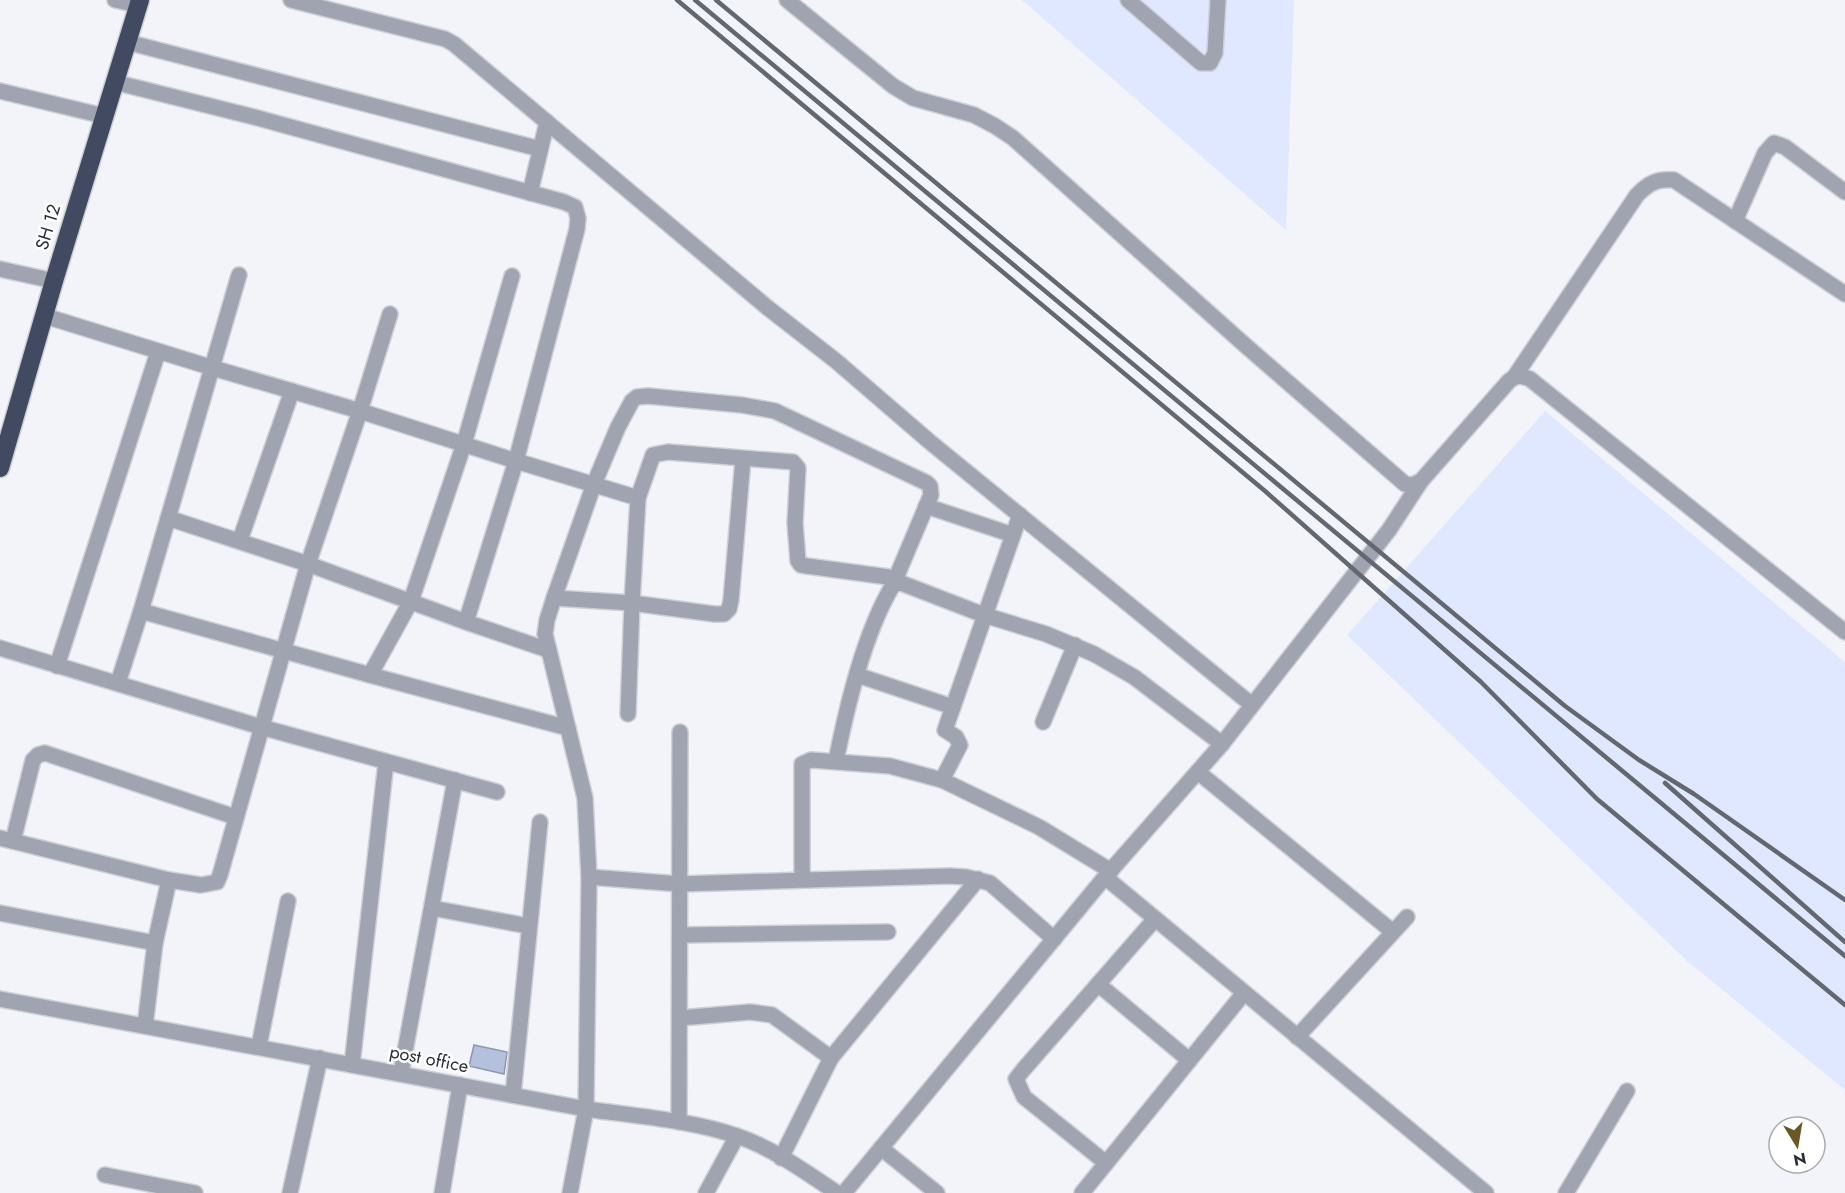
<svg xmlns="http://www.w3.org/2000/svg" width="1845" height="1193" viewBox="0 0 1845 1193" font-family="Jost,sans-serif">
  <style>
    .built { fill: #dfe8fe }
    .building { fill: #b5c0dc; stroke: #8d97b2; stroke-width: 1.5 }
    .lines { fill: none; stroke-linecap: round; stroke-linejoin: round }
    .minor-casing { stroke: #ced0d7; stroke-width: 18 }
    .highway-casing { stroke: #ced0d7; stroke-width: 21 }
    .minor { stroke: #9fa4b0; stroke-width: 15 }
    .highway { stroke: #414a61; stroke-width: 18 }
    .rail { stroke: #636770; stroke-width: 4.5 }
    .labels { text-anchor: middle; dominant-baseline: central; stroke-width: 5; stroke-linejoin: round; paint-order: stroke }
    .street-label { font-size: 18px; fill: #292d38; stroke: #fff }
  </style>
  <rect width="100%" height="100%" fill="#f2f4fa"/>
  <g class="built">
    <path d="M 1022,0 L 1294,0 L 1286,230 Z"/>
    <path d="M 1545,411 L 1845,662 L 1845,1090 L 1686,960 L 1347,635 Z"/>
  </g>
  <path class="building" d="M 474,1045 L 507,1052 L 504,1074 L 469,1066 Z"/>
  <g class="lines">
    <defs>
      <g id="minor">
        <path d="M 115,0 L 138,5"/>
        <path d="M 291,0 L 445,39 L 454,44 L 768,308 L 836,361 L 930,442 L 1252,705"/>
        <path d="M 787,0 L 893,86 L 913,98 L 974,115 L 995,126 L 1013,138 L 1246,346 L 1405,484 L 1412,485 L 1421,481 L 1509,381 C 1517,374 1522,376 1530,379 L 1845,632"/>
        <path d="M 1128,0 L 1201,63 L 1210,63 L 1215,53 L 1218,0"/>
        <path d="M 127,42 L 540,149"/>
        <path d="M 114,82 L 254,117 L 564,202 L 575,207 L 578,218 L 577,229 L 516,461 L 466,622"/>
        <path d="M 0,91 L 104,116"/>
        <path d="M 530,193 L 547,122"/>
        <path d="M 1735,221 L 1765,153 L 1774,143 L 1785,147 L 1845,192"/>
        <path d="M 0,269 L 54,281"/>
        <path d="M 45,316 L 213,368 L 360,411 L 516,461 L 638,498"/>
        <path d="M 1515,376 L 1637,195 C 1649,183 1656,179 1674,180 L 1845,294"/>
        <path d="M 926,506 L 1013,535"/>
        <path d="M 168,518 L 308,564 L 466,622 L 548,650"/>
        <path d="M 240,540 L 292,391"/>
        <path d="M 554,598 L 632,603 L 714,614 L 724,614 L 729,609 L 731,600 L 743,459"/>
        <path d="M 141,611 L 370,675 L 568,728"/>
        <path d="M 0,648 L 261,727 L 497,792"/>
        <path d="M 57,666 L 158,352"/>
        <path d="M 370,675 L 411,601 L 464,444 L 512,276"/>
        <path d="M 857,675 L 953,707"/>
        <path d="M 118,683 L 141,611 L 239,275"/>
        <path d="M 628,714 L 632,603 L 638,498 L 653,455 L 668,452 L 793,462 L 798,468 L 795,523 L 798,561 L 801,565 L 807,566 L 896,578"/>
        <path d="M 1043,722 L 1075,645"/>
        <path d="M 836,761 C 847,706 864,633 893,585 L 901,583 L 984,615 L 1046,634 L 1094,654 L 1134,677 L 1222,744"/>
        <path d="M 1198,772 L 1393,932"/>
        <path d="M 942,780 L 960,745 L 956,737 L 945,730 L 946,727 L 1020,515"/>
        <path d="M 0,838 L 169,880 L 201,885 L 217,882 L 220,875 L 308,564 L 360,411 L 390,314"/>
        <path d="M 13,841 L 33,760 L 38,755 L 45,753 L 235,817"/>
        <path d="M 589,877 L 680,884 L 808,880"/>
        <path d="M 1105,877 L 1486,1193"/>
        <path d="M 432,908 L 528,926"/>
        <path d="M 0,913 L 155,943"/>
        <path d="M 680,935 L 888,932"/>
        <path d="M 1054,939 L 990,883 L 966,877 L 950,876 L 808,880 L 804,877 L 802,871 L 802,764 L 811,760 L 890,766 L 942,780 L 1039,827 L 1111,871"/>
        <path d="M 1098,984 L 1189,1060"/>
        <path d="M 0,999 L 586,1109 C 635,1116 690,1120 737,1136 C 771,1147 807,1173 837,1193"/>
        <path d="M 680,1018 L 750,1012 L 772,1015 L 831,1058"/>
        <path d="M 145,1026 L 155,943 L 169,880"/>
        <path d="M 1297,1037 L 1407,917"/>
        <path d="M 259,1046 L 288,901"/>
        <path d="M 352,1065 L 386,762"/>
        <path d="M 401,1073 L 455,780"/>
        <path d="M 513,1095 L 540,822"/>
        <path d="M 679,1122 L 680,732"/>
        <path d="M 881,1148 L 937,1193"/>
        <path d="M 781,1158 L 831,1058 L 978,879"/>
        <path d="M 1106,1163 L 1024,1097 L 1016,1079 L 1023,1070 L 1155,919"/>
        <path d="M 105,1175 L 195,1193"/>
        <path d="M 290,1193 L 320,1058"/>
        <path d="M 442,1193 L 460,1085"/>
        <path d="M 570,1193 L 586,1109 L 589,877 L 585,798 L 545,634 L 547,620 L 554,598 L 594,484 L 618,427 L 632,401 L 637,397 L 648,396 L 742,405 L 775,411 L 927,483 L 930,486 L 931,495 L 893,585"/>
        <path d="M 706,1193 L 737,1136"/>
        <path d="M 844,1193 L 1105,877 L 1222,744 L 1389,530 L 1421,481"/>
        <path d="M 1082,1193 L 1244,993"/>
        <path d="M 1566,1193 L 1627,1091"/>
      </g>
      <path id="highway" d="M 0,468 L 54,281 L 140,0"/>
    </defs>
    <use href="#minor" class="minor-casing"/>
    <use href="#highway" class="highway-casing"/>
    <use href="#minor" class="minor"/>
    <use href="#highway" class="highway"/>
    <g class="rail">
      <path d="M 677,0 L 1265,491 L 1481,682 L 1597,799 L 1845,1005"/>
      <path d="M 695,0 L 1845,956"/>
      <path d="M 716,0 L 1565,706 L 1639,760 L 1694,794 L 1845,900"/>
      <path d="M 1665,783 L 1845,942"/>
    </g>
  </g>
  <g class="labels">
    <g class="street-label">
      <text transform="translate(48 227) rotate(-73)">SH 12</text>
      <text transform="translate(429 1059) rotate(11)">post office</text>
    </g>
  </g>
  <g transform="translate(1797 1145) rotate(169)"><circle r="28" fill="#ffffff" stroke="#a9abaf" stroke-width="1.5"/>
  <path d="M0-4.5L10 22L0 15L-10 22Z" fill="#6a5725"/>
  <text y="-9" font-size="16" font-weight="bold" text-anchor="middle" fill="#292d38">N</text>
  </g>
</svg>
